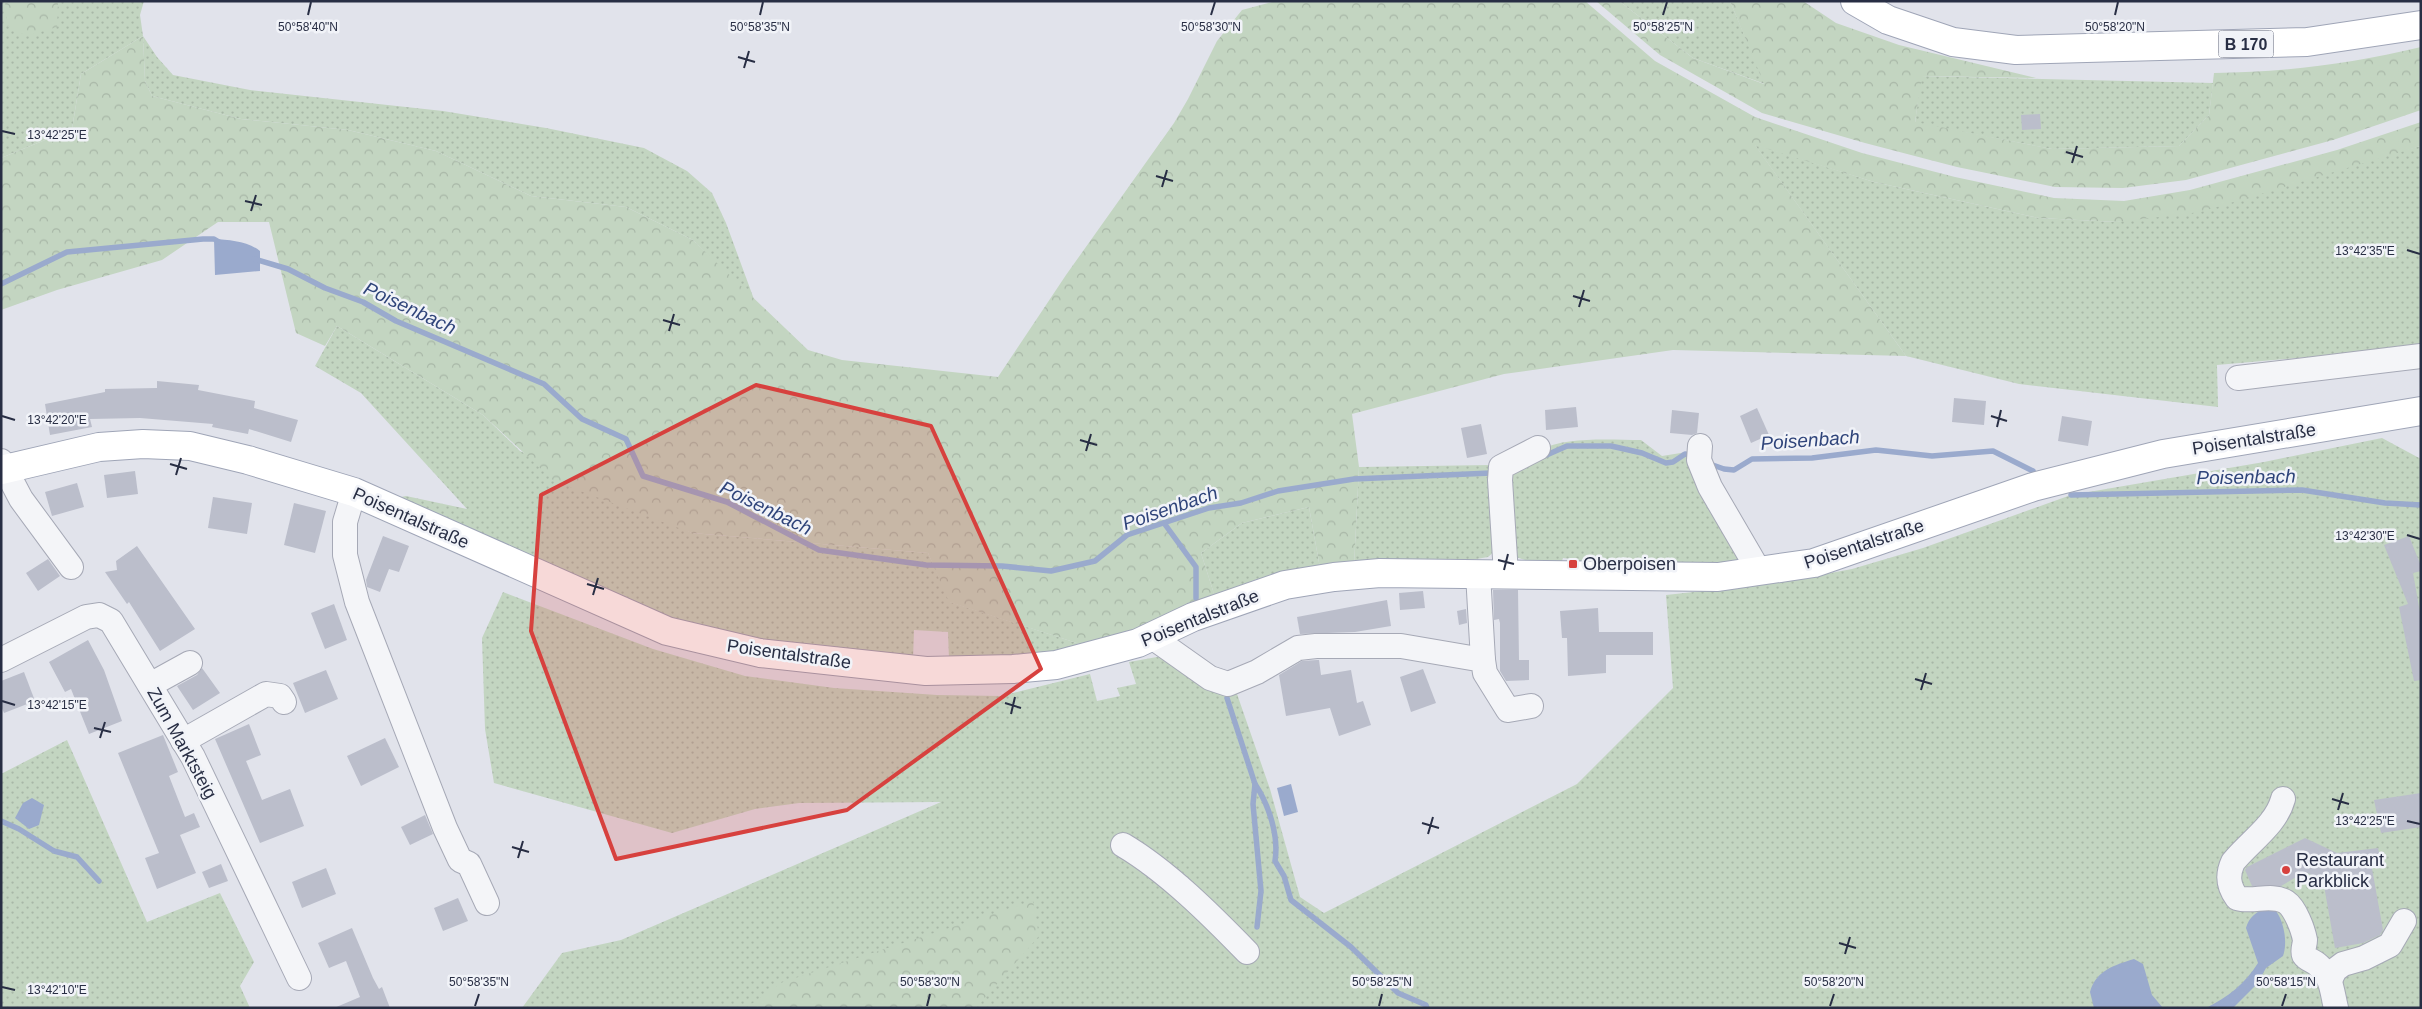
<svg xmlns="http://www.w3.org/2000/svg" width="2422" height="1009" viewBox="0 0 2422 1009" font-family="Helvetica,sans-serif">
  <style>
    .grass { fill: url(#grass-dots) }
    .forest { fill: url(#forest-crowns) }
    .water { fill: #9aaacd }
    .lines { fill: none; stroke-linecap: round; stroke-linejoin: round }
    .stream { stroke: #9aaacd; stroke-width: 5.5 }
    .building { fill: #bbbecb }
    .minor-casing { stroke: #a6a9b6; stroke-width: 26 }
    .major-casing { stroke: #9fa5b7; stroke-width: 30 }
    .minor { stroke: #f4f5f8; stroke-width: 24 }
    .major { stroke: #fff; stroke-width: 28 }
    .marked { fill: #d7413e; fill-opacity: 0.2; stroke: #d7413e; stroke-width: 4; stroke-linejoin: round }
    .ticks { fill: none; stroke: #282e44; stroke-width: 2 }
    .poi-dot { fill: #d7413e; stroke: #f1f3f8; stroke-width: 2 }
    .labels { text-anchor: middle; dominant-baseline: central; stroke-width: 5; stroke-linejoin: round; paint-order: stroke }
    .shield { fill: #f1f3f8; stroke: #64697a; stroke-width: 1 }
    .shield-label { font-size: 16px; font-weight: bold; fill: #282e44 }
    .street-label { font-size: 18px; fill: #282e44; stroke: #f1f3f8 }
    .poi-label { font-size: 18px; fill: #282e44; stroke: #f1f3f8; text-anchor: start }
    .water-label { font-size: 19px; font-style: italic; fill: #2f447a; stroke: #f1f3f8 }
    .ticks-label { font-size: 12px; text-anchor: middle; fill: #282e44; stroke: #f1f3f8; stroke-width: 5; stroke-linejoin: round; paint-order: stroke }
  </style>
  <defs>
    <pattern id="grass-dots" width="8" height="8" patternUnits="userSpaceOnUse" patternTransform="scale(1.25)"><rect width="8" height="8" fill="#c3d5c1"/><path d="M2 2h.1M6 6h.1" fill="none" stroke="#a8b7a7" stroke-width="1.8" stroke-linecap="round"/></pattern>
    <pattern id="forest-crowns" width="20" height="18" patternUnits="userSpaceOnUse" patternTransform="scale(1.25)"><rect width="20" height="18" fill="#c3d5c1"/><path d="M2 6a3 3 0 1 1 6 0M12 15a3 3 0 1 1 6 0" fill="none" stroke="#a8b7a7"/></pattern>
  </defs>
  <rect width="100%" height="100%" fill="#e1e3eb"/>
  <g class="grass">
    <path d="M 1,1 L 144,1 L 140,15 L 143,36 L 157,57 L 173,75 L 250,90 L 443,111 L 546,128 L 644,148 L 687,171 L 712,193 L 726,223 L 755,302 L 693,240 L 626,207 L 531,196 L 436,151 L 348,130 L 241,119 L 152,96 L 145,81 L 143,36 L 81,74 L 72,129 L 1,158 Z"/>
    <path d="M 1619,1 L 1730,1 L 1765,84 L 1693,58 Z"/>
    <path d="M 1921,76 L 2213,83 L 2209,115 L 2179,146 L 2052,149 L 1915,123 Z"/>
    <path d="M 1754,144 L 1874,182 L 2039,218 L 2117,222 L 2421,146 L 2421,347 L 2217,365 L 2218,407 L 2019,384 L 1906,356 Z"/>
    <path d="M 337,326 L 483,415 L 520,451 L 692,533 L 928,553 L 950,602 L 1086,646 L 1031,658 L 949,659 L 948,632 L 914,630 L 913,659 L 797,649 L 666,620 L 396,498 L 406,496 L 467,509 L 361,393 L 315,366 Z"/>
    <path d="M 2382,438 L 2421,459 L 2421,1008 L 522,1008 L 562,953 L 621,940 L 941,802 L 799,803 L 755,809 L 672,833 L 494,783 L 485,729 L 482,638 L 503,592 L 653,649 L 745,676 L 834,688 L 937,695 L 1001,696 L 1090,674 L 1097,701 L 1120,696 L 1117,688 L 1136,684 L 1129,662 L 1157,657 L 1163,658 L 1218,693 L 1237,694 L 1270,789 L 1300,897 L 1324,913 L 1577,784 L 1673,688 L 1666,595 L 1777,583 L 1852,569 L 1923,548 L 2071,495 L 2264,462 Z"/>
    <path d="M 1641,440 L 1662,456 L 1693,451 L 1741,562 L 1721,566 L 1585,565 L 1571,559 L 1563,558 L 1562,561 C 1543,566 1527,562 1509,554 L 1509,475 C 1519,467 1529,456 1540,450 C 1565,436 1613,440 1641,440 Z"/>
    <path d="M 1491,465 L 1495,551 L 1488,557 L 1471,560 L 1354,566 L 1359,467 Z"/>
    <path d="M 1309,507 L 1320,568 L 1257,579 L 1215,597 L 1201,553 L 1242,523 Z"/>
    <path d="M 67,740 L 147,922 L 220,893 L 254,962 L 240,986 L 250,1008 L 1,1008 L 1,774 Z"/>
  </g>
  <g class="forest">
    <path d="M 58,1 L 57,27 L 26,36 L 7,25 L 5,1 Z"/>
    <path d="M 1276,1 L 1585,1 L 1655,61 L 1755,117 L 1862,153 L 1955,177 L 2054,198 L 2124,201 L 2190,190 L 2337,150 L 2421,122 L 2421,146 L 2200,212 L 2117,222 L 2039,218 L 1874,182 L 1755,145 L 1906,356 L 1673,350 L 1504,374 L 1352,414 L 1359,467 L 1354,566 L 1320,568 L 1309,507 L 1242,523 L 1201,553 L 1215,597 L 1150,625 L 1086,646 L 949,602 L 928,553 L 692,533 L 554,481 L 483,415 L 337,326 L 325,346 L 296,333 L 269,222 L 218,222 L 162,260 L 57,290 L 1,310 L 1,158 L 72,129 L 81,74 L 143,36 L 145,81 L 152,96 L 241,119 L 348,130 L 436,151 L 531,196 L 626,207 L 693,240 L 808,350 L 842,360 L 998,377 L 1066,275 L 1174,123 L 1188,99 L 1217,41 L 1242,10 Z"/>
    <path d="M 1596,1 L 1619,1 L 1693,58 L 1764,84 L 1730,1 L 1803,1 L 1836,23 L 1899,45 L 2036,78 L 1922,76 L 1915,122 L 2052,149 L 2179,146 L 2209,115 L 2214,73 C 2287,72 2349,64 2421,47 L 2421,110 L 2333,140 L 2186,180 L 2123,188 L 2055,187 L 1957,167 L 1865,143 L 1762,113 L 1660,55 Z"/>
    <path d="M 1033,901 L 1039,936 L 976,1008 L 746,1008 L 783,982 Z"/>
  </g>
  <g class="water">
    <path d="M 214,239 C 229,240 248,241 260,251 L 260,271 L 215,275 Z"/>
    <path d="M 1291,784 L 1298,812 L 1284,816 L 1277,788 Z"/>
    <path d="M 32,798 L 44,805 L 39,825 L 29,829 L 15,818 L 23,803 Z"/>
    <path d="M 2266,908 L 2276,911 C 2284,922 2288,943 2283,956 L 2266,968 L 2257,984 L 2233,1008 L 2206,1008 C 2228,997 2245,984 2258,963 L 2246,928 C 2249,917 2256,912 2266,908 Z"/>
    <path d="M 2134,959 L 2143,964 L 2152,995 L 2163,1008 L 2094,1008 L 2090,992 C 2096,970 2115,965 2134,959 Z"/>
  </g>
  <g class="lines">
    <g class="stream">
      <path d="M 254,259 L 288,269 L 325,288 L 363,302 L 396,321 L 544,384 L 582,419 L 626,439 L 643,476 L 727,502 L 819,550 L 926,565 L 1002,566 L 1051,571 L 1095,561 L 1127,535 L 1209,508 L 1241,503 L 1278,491 L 1354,479 L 1491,473"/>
      <path d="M 1,284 L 67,252 L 203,239 L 214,239 L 219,242"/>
      <path d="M 1542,457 L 1567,446 L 1611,446 L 1642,453 L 1666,463 L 1673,462 L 1685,454 L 1695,456"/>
      <path d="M 1707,463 L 1724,469 L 1734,470 L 1752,459 L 1812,458 L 1876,450 L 1932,456 L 1993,451 L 2033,471"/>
      <path d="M 2071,495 L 2302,490 L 2385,503 L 2421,505"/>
      <path d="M 1164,523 L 1196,567 L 1196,598"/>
      <path d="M 1227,698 L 1255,784 L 1253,804 L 1261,891 L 1257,927"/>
      <path d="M 1255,784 C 1269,805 1279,836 1275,861 L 1284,876 L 1291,900 L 1351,947 L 1398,993 L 1426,1005 L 1427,1008"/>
      <path d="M 1,821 L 19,829 L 54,851 L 77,857 L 99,881"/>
    </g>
  </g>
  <g class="building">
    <path d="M 2040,114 L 2041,129 L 2022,130 L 2021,115 Z"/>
    <path d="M 157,381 L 199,385 L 198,390 L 255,401 L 254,408 L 298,420 L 291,442 L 249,429 L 248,434 L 212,427 L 213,424 L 140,418 L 90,419 L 92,427 L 50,435 L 45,404 L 105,392 L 105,389 L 157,388 Z"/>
    <path d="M 1954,398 L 1986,401 L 1984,425 L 1952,422 Z"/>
    <path d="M 1576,407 L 1578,427 L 1546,430 L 1545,410 Z"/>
    <path d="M 1757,408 L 1769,435 L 1751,443 L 1740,416 Z"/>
    <path d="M 1672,410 L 1699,413 L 1697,433 L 1692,435 L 1670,433 Z"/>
    <path d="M 2062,416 L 2092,421 L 2088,446 L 2058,441 Z"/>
    <path d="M 1481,424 L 1487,454 L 1467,458 L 1461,428 Z"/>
    <path d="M 135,471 L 138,494 L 107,498 L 104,475 Z"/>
    <path d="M 77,483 L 84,507 L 52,516 L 45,492 Z"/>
    <path d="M 213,497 L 252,503 L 247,534 L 208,528 Z"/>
    <path d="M 294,503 L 326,511 L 315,553 L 284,545 Z"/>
    <path d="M 383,536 L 409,546 L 399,572 L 389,569 L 380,592 L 367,587 L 366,580 Z"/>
    <path d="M 2409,536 L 2421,566 L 2421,571 L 2413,573 L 2421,618 L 2421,680 L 2414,681 L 2399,607 L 2408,604 L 2384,545 Z"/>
    <path d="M 137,546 L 195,629 L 160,651 L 129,602 L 127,604 L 105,572 L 117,570 L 116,561 Z"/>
    <path d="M 48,559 L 60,576 L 38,591 L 26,573 Z"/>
    <path d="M 1493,590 L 1518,590 L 1519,660 L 1529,660 L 1529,680 L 1506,681 L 1500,671 L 1500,623 L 1499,619 L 1494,620 Z"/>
    <path d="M 1423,591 L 1425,608 L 1400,610 L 1399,593 Z"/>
    <path d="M 1387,600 L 1391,626 L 1355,632 L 1300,634 L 1297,617 Z"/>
    <path d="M 334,604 L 347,640 L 325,649 L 311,613 Z"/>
    <path d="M 1598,608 L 1599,632 L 1653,632 L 1653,655 L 1606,655 L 1606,673 L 1568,676 L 1567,638 L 1562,638 L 1560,611 Z"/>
    <path d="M 1466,609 L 1467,623 L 1459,625 L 1457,611 Z"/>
    <path d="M 88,640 L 104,670 L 122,721 L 89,734 L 71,689 L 65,692 L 49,662 Z"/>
    <path d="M 1317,660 L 1319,660 L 1321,675 L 1351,670 L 1357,703 L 1363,701 L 1371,725 L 1339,736 L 1330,708 L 1286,716 L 1279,675 L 1302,661 Z"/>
    <path d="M 202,668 L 220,693 L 193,710 L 177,686 L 197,675 Z"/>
    <path d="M 1423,669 L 1436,703 L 1411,712 L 1400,677 Z"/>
    <path d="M 326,670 L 338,699 L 305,713 L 293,683 Z"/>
    <path d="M 24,672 L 35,701 L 4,713 L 1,706 L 1,681 Z"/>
    <path d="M 249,724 L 261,755 L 246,761 L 262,800 L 290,789 L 304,826 L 260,843 L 215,739 Z"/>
    <path d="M 163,735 L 178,772 L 169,776 L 185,817 L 194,813 L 200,827 L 180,835 L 196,873 L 157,889 L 145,858 L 159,853 L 118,753 Z"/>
    <path d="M 385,738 L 399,767 L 361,786 L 347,756 Z"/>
    <path d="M 2421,793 L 2421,827 L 2381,833 L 2374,800 Z"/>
    <path d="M 425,815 L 433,834 L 410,845 L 401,827 Z"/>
    <path d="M 2305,838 L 2337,853 L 2378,848 L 2381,862 L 2371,863 L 2383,930 L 2380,935 L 2363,943 L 2335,948 L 2323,880 L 2305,872 L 2281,886 L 2252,886 L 2245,870 L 2247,867 Z"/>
    <path d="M 221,864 L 228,881 L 209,888 L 202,872 Z"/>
    <path d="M 326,868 L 336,894 L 302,908 L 292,882 Z"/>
    <path d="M 458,898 L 468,921 L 443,931 L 434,908 Z"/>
    <path d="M 352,928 L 373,978 L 379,989 L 382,987 L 390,1008 L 334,1008 L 360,997 L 346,961 L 329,968 L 318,943 Z"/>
  </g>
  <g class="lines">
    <defs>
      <g id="minor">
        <path d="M 2238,378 L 2421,356"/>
        <path d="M 1700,446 L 1699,460 L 1710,487 L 1759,571"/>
        <path d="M 1,461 L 21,499 L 71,567"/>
        <path d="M 354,492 L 345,522 L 345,555 L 357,602 L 445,828 L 460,860 L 469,864 L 487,903"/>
        <path d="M 1478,574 L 1483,660"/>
        <path d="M 1506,574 L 1500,480 L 1501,467 L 1538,448"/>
        <path d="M 1152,637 L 1210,678 L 1228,684 L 1257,672 L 1298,648 L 1316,646 L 1401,646 L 1483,660 L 1485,673 L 1508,710 L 1531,706"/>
        <path d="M 1,660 L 86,617 L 99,615 L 111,621 L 193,757 L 299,978"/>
        <path d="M 150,685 L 190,663"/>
        <path d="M 183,741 L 266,694 L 280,696 L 284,702"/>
        <path d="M 2283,799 C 2276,825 2250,841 2233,862 C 2227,875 2228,886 2237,898 C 2253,903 2271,893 2286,902 C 2295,908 2303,929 2305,940 C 2305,945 2302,950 2304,955 C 2307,960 2315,961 2319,966 C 2332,977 2332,992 2336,1008"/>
        <path d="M 1123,845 C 1167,871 1211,915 1247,952"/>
        <path d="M 2330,980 L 2335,970 L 2343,964 L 2364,958 L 2390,945 L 2404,921"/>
      </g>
      <g id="major">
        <path d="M 1855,1 L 1888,20 L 1953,42 L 2016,50 L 2307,42 L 2421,25"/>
        <path d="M 1,470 L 99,447 L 143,444 L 190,446 L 248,460 L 354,492 L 667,631 L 760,653 L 926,671 L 1013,669 L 1056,665 L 1138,643 L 1193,617 L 1285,585 L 1334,577 L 1380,573 L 1718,577 L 1814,563 L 2033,487 L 2163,454 L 2421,411"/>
      </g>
    </defs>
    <use href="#minor" class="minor-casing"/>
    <use href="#major" class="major-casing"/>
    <use href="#minor" class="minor"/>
    <use href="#major" class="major"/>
  </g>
  <path class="marked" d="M 756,385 L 931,426 L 1041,669 L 847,810 L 616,859 L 531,631 L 541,495 Z"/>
  <path class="ticks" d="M 308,15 L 311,2M 760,15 L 763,2M 1211,15 L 1215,2M 1663,15 L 1667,2M 2115,15 L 2118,2M 738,57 L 755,62M 744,68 L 749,51M 2,131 L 15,134M 2066,152 L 2083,157M 2072,163 L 2077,146M 1156,176 L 1173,181M 1162,187 L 1167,170M 245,201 L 262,205M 251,211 L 256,195M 2407,250 L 2420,254M 1573,296 L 1590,301M 1579,307 L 1584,290M 663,320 L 680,325M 669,331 L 674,314M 2,416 L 15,420M 1991,416 L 2007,421M 1997,427 L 2001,410M 1080,440 L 1097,445M 1086,451 L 1091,434M 170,464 L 187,469M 176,475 L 181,458M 2407,535 L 2420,539M 1498,560 L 1514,564M 1504,570 L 1508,554M 587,584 L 604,589M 593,595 L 598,578M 1915,679 L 1932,684M 1921,690 L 1926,673M 2,701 L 15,705M 1005,703 L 1021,708M 1011,714 L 1015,697M 94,728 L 111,732M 100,738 L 105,722M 2332,799 L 2349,804M 2338,810 L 2343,793M 2407,821 L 2420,824M 1422,823 L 1439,828M 1428,834 L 1433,817M 512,847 L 529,852M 518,858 L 523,841M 1839,943 L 1856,948M 1845,954 L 1850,937M 2,987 L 15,990M 475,1006 L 479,994M 927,1006 L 930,994M 1379,1006 L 1382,994M 1830,1006 L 1834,994M 2282,1006 L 2286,994"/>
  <g class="poi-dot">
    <rect x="1568" y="559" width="10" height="10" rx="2.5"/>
    <circle cx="2286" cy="870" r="5"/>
  </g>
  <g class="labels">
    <rect class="shield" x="2218.5" y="30.5" width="55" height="27" rx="4"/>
    <g class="shield-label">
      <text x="2246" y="44">B 170</text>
    </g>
    <g class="street-label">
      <text transform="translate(2254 439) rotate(-9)">Poisentalstraße</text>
      <text transform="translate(411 518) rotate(24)">Poisentalstraße</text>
      <text transform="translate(1864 544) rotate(-18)">Poisentalstraße</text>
      <text transform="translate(1200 618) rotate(-22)">Poisentalstraße</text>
      <text transform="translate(789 654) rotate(8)">Poisentalstraße</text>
      <text transform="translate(182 743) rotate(61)">Zum Marktsteig</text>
    </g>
    <g class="poi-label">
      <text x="1583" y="564">Oberpoisen</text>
      <text x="2296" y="860">Restaurant<tspan x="2296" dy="21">Parkblick</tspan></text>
    </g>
    <g class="water-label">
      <text transform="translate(410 308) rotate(25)">Poisenbach</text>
      <text transform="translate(1810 440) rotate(-4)">Poisenbach</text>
      <text transform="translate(2246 477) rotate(-1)">Poisenbach</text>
      <text transform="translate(766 508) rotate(26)">Poisenbach</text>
      <text transform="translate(1170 508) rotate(-19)">Poisenbach</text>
    </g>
  </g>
  <g class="ticks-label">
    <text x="308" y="31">50°58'40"N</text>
    <text x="760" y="31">50°58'35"N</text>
    <text x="1211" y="31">50°58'30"N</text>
    <text x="1663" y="31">50°58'25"N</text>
    <text x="2115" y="31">50°58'20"N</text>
    <text x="57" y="139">13°42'25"E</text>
    <text x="2365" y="255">13°42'35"E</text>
    <text x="57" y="424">13°42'20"E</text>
    <text x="2365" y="540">13°42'30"E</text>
    <text x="57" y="709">13°42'15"E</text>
    <text x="2365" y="825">13°42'25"E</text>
    <text x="479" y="986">50°58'35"N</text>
    <text x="930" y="986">50°58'30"N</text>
    <text x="1382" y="986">50°58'25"N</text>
    <text x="1834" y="986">50°58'20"N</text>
    <text x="2286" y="986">50°58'15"N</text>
    <text x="57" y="994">13°42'10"E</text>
  </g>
  <rect width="2422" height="1009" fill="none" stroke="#282e44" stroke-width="5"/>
</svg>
